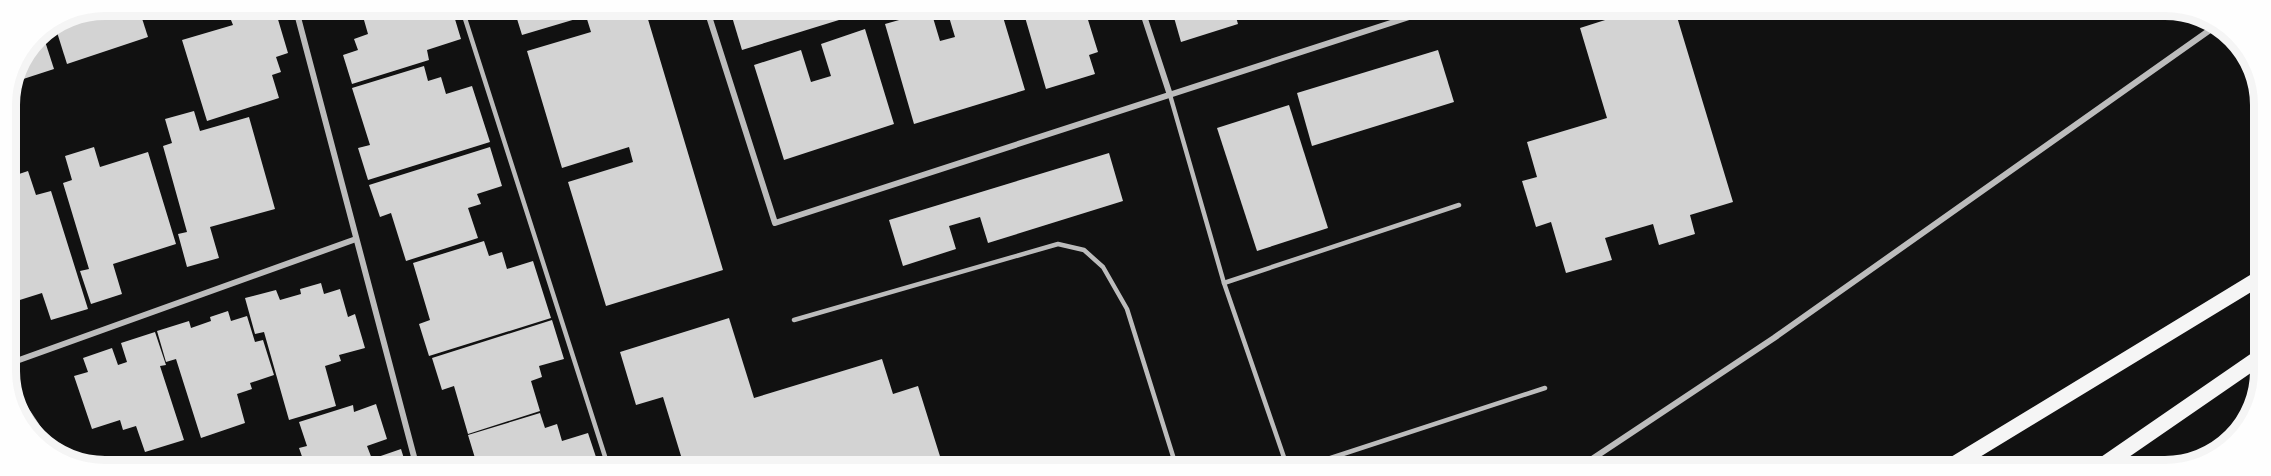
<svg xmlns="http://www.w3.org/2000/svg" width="2271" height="476" viewBox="0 0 2271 476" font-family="'Nunito Sans',sans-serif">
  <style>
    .building { fill: #d3d3d3 }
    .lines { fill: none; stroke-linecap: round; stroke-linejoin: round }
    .service { stroke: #bcbcbc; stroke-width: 4.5 }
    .minor { stroke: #bcbcbc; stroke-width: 6 }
    .primary { stroke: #f5f5f5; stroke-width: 15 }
    .trunk { stroke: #f5f5f5; stroke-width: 16 }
    .rim { fill: none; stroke: #f5f5f5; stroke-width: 8 }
  </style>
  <rect width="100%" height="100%" fill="#111"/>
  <g class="building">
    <path d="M 105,6 L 138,6 L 148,37 L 67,64 L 55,26 Z"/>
    <path d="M 196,6 L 244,6 L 244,7 L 200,20 Z"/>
    <path d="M 257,6 L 274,6 L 288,53 L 276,57 L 281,72 L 272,75 L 279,98 L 207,121 L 182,40 L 233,25 L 229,15 Z"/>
    <path d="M 360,6 L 451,6 L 461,39 L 427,50 L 429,60 L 352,84 L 343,55 L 358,50 L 354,39 L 368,34 Z"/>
    <path d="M 513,6 L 644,6 L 723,270 L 606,306 L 568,182 L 633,162 L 629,147 L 562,168 L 527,51 L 591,32 L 586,16 L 522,35 Z"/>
    <path d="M 729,7 L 835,7 L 839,20 L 742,50 Z"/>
    <path d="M 946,7 L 1000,7 L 1025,90 L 914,124 L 885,24 L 931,11 L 940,41 L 955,37 Z"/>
    <path d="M 1022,7 L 1084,7 L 1098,52 L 1089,55 L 1095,74 L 1046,89 Z"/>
    <path d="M 1171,7 L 1233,7 L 1238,24 L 1181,42 Z"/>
    <path d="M 1253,7 L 1267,7 L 1267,8 L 1254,11 Z"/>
    <path d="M 1646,7 L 1674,7 L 1733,202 L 1690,215 L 1695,234 L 1659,245 L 1653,224 L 1605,238 L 1612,260 L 1566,273 L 1551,222 L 1536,227 L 1522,181 L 1537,177 L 1527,142 L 1607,118 L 1580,28 Z"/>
    <path d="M 865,29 L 894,124 L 784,160 L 754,65 L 801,50 L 811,82 L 831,76 L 821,44 Z"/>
    <path d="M 42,32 L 54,69 L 14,82 L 35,35 Z"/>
    <path d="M 1438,50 L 1454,102 L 1312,146 L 1297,93 Z"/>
    <path d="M 424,66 L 428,81 L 441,77 L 446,94 L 472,86 L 490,142 L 368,180 L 358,148 L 370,145 L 352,88 Z"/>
    <path d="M 1289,105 L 1328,228 L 1257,251 L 1217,128 Z"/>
    <path d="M 194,111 L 200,131 L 249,117 L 275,209 L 210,227 L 219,258 L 187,267 L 178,234 L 187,232 L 163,146 L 172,143 L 165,119 Z"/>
    <path d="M 94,147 L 100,167 L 148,152 L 176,244 L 113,264 L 122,294 L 91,304 L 80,271 L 89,269 L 63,183 L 72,180 L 65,156 Z"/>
    <path d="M 490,147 L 502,186 L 477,194 L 481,204 L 468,208 L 478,238 L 406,261 L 391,213 L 380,217 L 369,185 Z"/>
    <path d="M 1109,153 L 1123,201 L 988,243 L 980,217 L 949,226 L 956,249 L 903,266 L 889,220 Z"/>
    <path d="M 28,171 L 36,195 L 51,191 L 88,309 L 51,320 L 42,293 L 7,304 L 7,198 L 11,196 L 7,178 Z"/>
    <path d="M 484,241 L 489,256 L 502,252 L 507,269 L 533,261 L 551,318 L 429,356 L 419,324 L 430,320 L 413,263 Z"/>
    <path d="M 321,283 L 324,294 L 340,289 L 348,317 L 355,314 L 365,348 L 339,355 L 341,361 L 325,366 L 336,406 L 289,420 L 264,332 L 255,334 L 245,298 L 276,290 L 280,300 L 301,294 L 300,289 Z"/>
    <path d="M 228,311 L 231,321 L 247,316 L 255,342 L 263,340 L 274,375 L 250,383 L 252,389 L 237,394 L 245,423 L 201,438 L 176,359 L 166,362 L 157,331 L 189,321 L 191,328 L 211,321 L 210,317 Z"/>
    <path d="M 729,318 L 754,398 L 882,359 L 893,394 L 918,386 L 944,469 L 685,469 L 663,397 L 636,405 L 620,352 Z"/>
    <path d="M 552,320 L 564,359 L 539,366 L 542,377 L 531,381 L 540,411 L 468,434 L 454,386 L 442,390 L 432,358 Z"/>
    <path d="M 155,332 L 166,365 L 160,366 L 184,440 L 145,452 L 136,426 L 123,430 L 120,420 L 92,429 L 74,376 L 88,372 L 83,358 L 112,348 L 118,365 L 127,362 L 121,343 Z"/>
    <path d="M 376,404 L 387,439 L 367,446 L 372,459 L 401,449 L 407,468 L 296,468 L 305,465 L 299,448 L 307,446 L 299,422 L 353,405 L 354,412 Z"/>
    <path d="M 540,413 L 545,428 L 557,424 L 562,441 L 588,433 L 600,469 L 478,468 L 468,435 Z"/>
  </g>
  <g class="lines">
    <g class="service">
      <path d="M 461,6 L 609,469"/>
      <path d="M 1170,95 L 1224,283 L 1288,469"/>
      <path d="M 1224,283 L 1459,205"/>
      <path d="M 794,320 L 1058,244 L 1084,250 L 1103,267 L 1127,309 L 1177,469"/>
      <path d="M 1297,469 L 1545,388"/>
    </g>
    <g class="minor">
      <path d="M 295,6 L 417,468"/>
      <path d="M 706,7 L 775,223 L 1440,7"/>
      <path d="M 1141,7 L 1170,95"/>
      <path d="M 8,364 L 356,239"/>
      <path d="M 8,383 L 40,431 L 42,445"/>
      <path d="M 1577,469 L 1774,338 L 2217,25"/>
    </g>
    <path class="primary" d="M 1944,470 L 2263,276"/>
    <path class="trunk" d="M 2096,470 L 2263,355"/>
  </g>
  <path d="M0 0H2271V476H0ZM105 16H2165A89 89 0 0 1 2254 105V371A89 89 0 0 1 2165 460H105A89 89 0 0 1 16 371V105A89 89 0 0 1 105 16Z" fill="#fefefe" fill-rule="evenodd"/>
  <path class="rim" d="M105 16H2165A89 89 0 0 1 2254 105V371A89 89 0 0 1 2165 460H105A89 89 0 0 1 16 371V105A89 89 0 0 1 105 16Z"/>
</svg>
